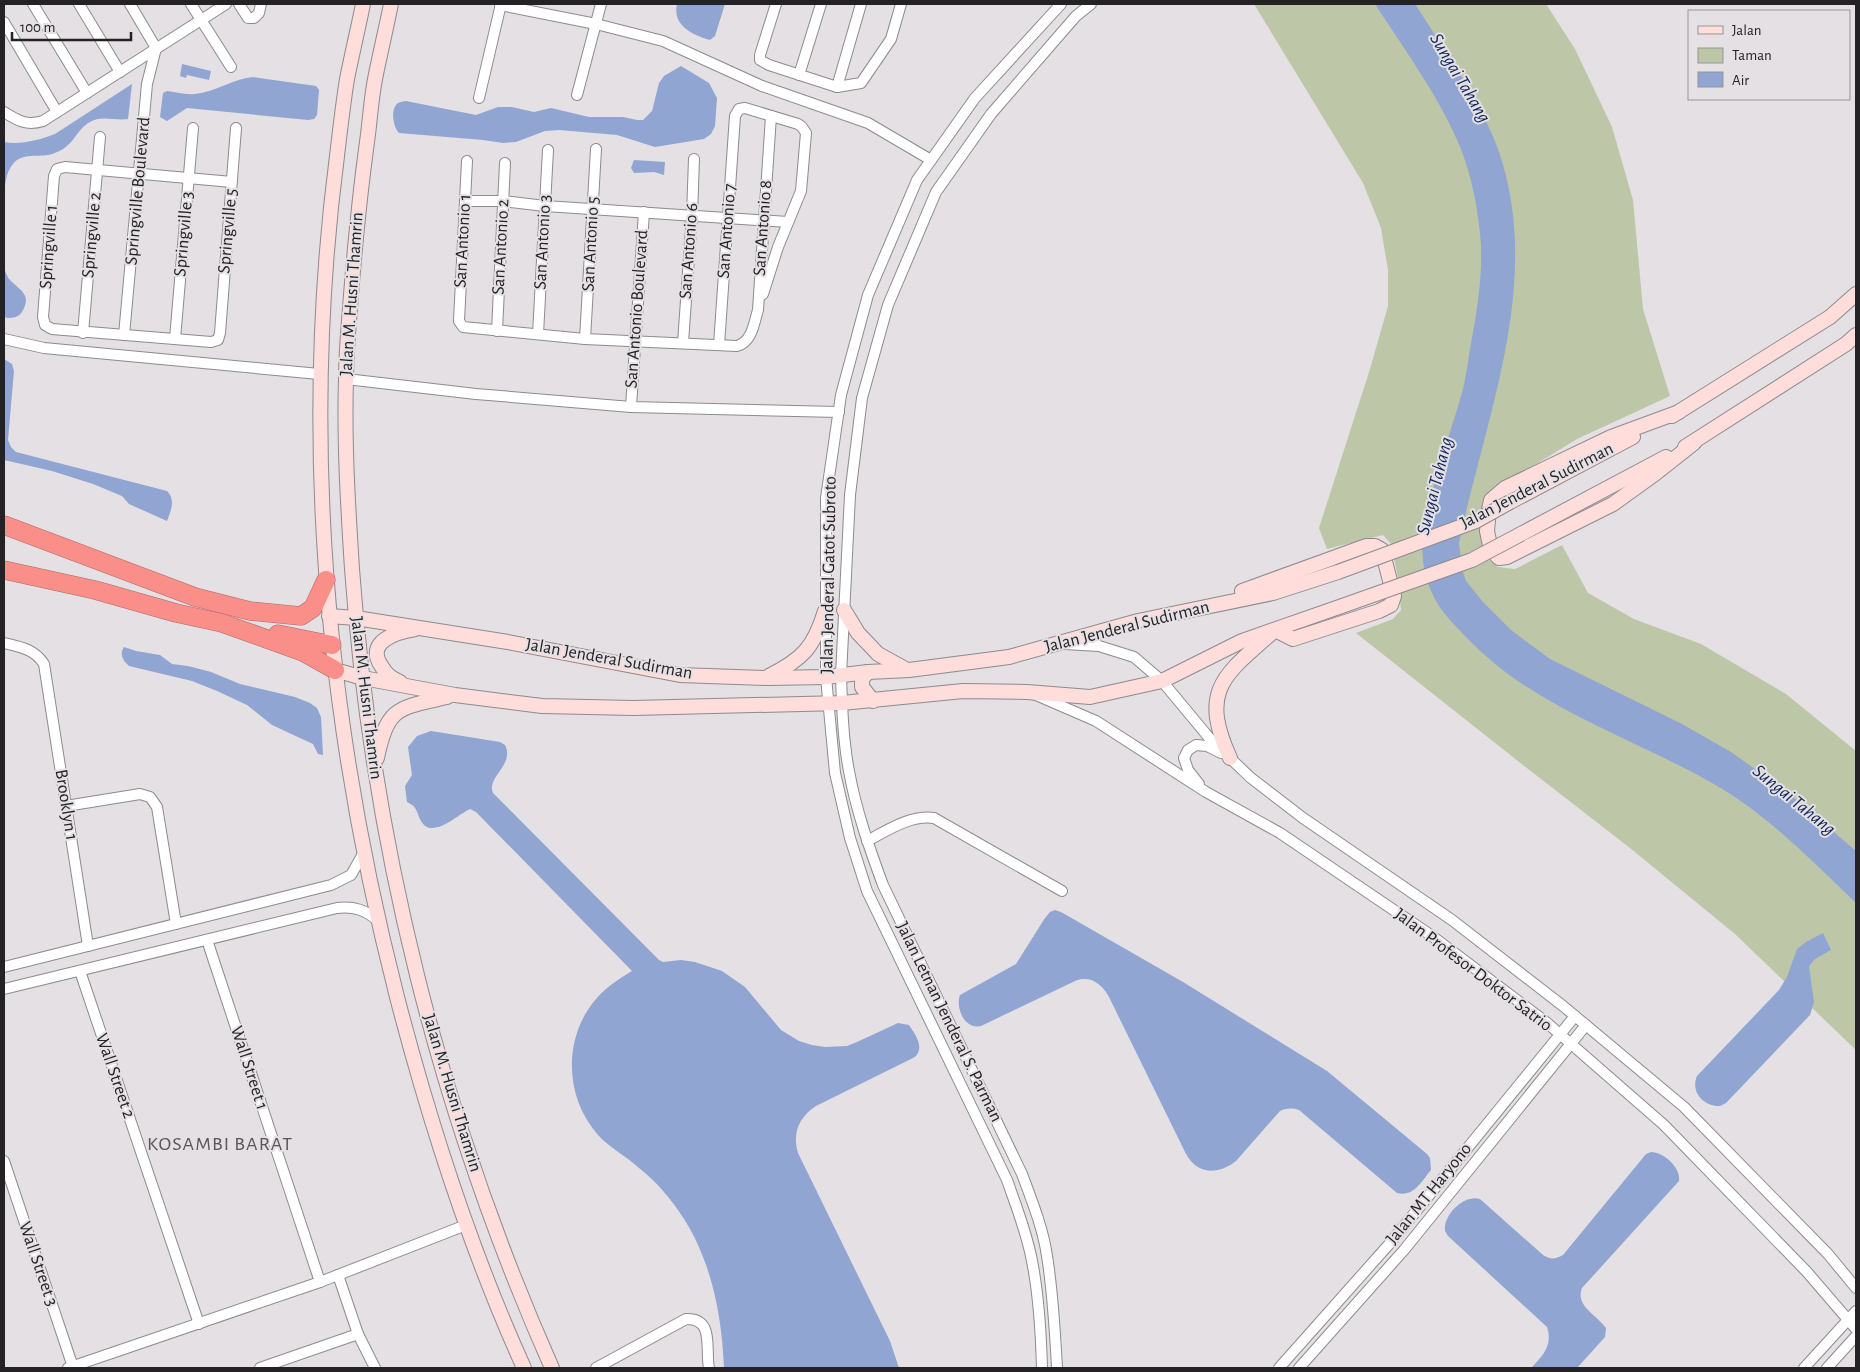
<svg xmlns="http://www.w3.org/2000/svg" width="1860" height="1372" viewBox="0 0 1860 1372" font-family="'Alegreya Sans',sans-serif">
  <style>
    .green { fill: #bdc6a7 }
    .water { fill: #90a5d2 }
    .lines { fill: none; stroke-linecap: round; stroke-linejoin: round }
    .street-casing { stroke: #8e8a8e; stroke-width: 12 }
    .secondary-casing { stroke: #8e8a8e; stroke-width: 16 }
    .highway-casing { stroke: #af6865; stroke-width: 19 }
    .street { stroke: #fff; stroke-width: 10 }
    .secondary { stroke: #fedddb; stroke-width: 14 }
    .highway { stroke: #fa8e88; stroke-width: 18 }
    .secondary-bridge-casing { stroke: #8e8a8e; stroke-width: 16; stroke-linecap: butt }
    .secondary-bridge { stroke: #fedddb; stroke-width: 14 }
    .labels { text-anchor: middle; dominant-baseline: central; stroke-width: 4; stroke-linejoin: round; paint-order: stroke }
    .street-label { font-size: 18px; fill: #242224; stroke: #e4e0e4 }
    .water-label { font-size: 19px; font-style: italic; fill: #11255b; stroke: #e4e0e4 }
    .quarter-label { font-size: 20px; letter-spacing: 1px; fill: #595558; stroke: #e4e0e4 }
  </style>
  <rect width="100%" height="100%" fill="#e4e0e4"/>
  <path class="green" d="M 1254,4 L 1546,4 L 1575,49 L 1612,127 L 1633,200 L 1643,309 L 1670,396 L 1577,439 L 1492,491 L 1481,530 L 1484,557 L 1498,567 L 1515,569 L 1562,545 L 1588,593 L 1634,619 L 1701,644 L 1786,694 L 1856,751 L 1856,1050 L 1735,934 L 1630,848 L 1523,765 L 1356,633 L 1393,619 L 1401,610 L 1398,578 L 1391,544 L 1383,535 L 1327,549 L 1319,528 L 1370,369 L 1388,306 L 1388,270 L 1381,228 L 1363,183 Z"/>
  <g class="water">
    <path d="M 677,4 L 725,4 L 715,36 L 710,40 C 692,35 672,25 677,4 Z"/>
    <path d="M 1375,4 L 1415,4 C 1443,48 1480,100 1498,149 C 1544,280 1486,414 1459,543 L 1462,569 L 1466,581 L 1483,602 L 1511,630 L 1550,659 L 1682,724 L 1731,752 L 1787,792 L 1856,851 L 1856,903 C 1813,862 1771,818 1719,787 C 1634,737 1535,710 1466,637 C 1457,627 1446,617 1439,606 C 1412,561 1423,525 1436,478 C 1444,448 1455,419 1463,389 C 1466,376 1468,362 1470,349 C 1477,312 1484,271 1480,233 C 1477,204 1471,175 1461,149 C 1441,99 1404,49 1375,4 Z"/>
    <path d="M 182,64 L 211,71 L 209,80 L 187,75 L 186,78 L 180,76 Z"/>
    <path d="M 681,66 L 709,83 L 717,98 L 715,126 L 711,134 L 704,139 L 655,147 L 617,135 L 559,130 L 545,131 L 516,142 L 503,143 L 483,140 L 399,133 C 393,127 390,109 398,103 C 400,102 405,101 406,101 L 476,115 L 498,107 L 512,107 L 534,112 L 551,108 L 589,117 L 623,117 L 637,120 L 643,120 L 652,111 L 659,83 L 664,76 Z"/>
    <path d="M 253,77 L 316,86 L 319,90 L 317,115 L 314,119 L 308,120 L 187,108 L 167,121 L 160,117 L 163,93 L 167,91 C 176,92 185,95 195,94 C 216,92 232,79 253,77 Z"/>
    <path d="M 132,84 L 128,119 C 115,121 101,115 90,122 C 75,130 75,147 52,154 C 39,158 22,152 13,164 C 2,177 5,200 4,216 L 4,142 C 21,145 39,140 55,134 Z"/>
    <path d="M 634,160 L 665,162 L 664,175 L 654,172 L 634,173 L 631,168 Z"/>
    <path d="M 4,268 C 5,271 7,276 9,279 C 19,290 33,294 22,312 C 18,318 10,319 4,317 Z"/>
    <path d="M 4,359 L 12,364 L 14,371 L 8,440 L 11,447 L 16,452 L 167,491 C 176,500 171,510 167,521 L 129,504 L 122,496 L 93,484 L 52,471 L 4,460 Z"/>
    <path d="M 124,647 L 136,651 L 160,655 L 172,664 L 188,666 L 211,672 L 240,684 L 295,697 L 310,703 L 317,708 L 321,717 L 323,755 L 318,754 L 313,744 L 272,725 L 247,705 L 217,691 L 192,681 L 129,666 C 123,661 119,654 124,647 Z"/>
    <path d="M 431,731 L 500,742 L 505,745 C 515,765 486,777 493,793 L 659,960 L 663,962 L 681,960 L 695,962 L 722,971 L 745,987 L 781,1030 L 799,1041 L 812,1045 L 825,1047 L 847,1046 L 857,1042 L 898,1023 L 909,1025 C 915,1034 925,1047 915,1057 L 816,1106 C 799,1117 792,1133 798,1153 L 890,1341 L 899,1368 L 724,1368 C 722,1317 712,1263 684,1219 C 672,1200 657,1182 639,1168 C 626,1156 610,1148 598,1135 C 564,1097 563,1037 596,999 C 606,987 619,979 632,971 L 476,812 L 470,809 C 457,815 432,840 421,821 C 416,812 418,807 407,802 L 405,786 L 412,775 L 408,747 L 417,736 Z"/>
    <path d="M 1055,910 L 1061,912 L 1183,982 L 1327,1071 L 1427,1154 L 1430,1158 L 1431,1170 C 1421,1182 1414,1197 1397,1193 L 1299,1110 C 1292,1108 1287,1108 1280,1111 L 1236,1161 C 1218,1175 1198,1175 1186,1154 L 1109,997 C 1102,984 1090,975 1075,981 L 981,1026 C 965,1030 955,1008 960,995 L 1016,964 L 1045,918 L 1050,912 Z"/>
    <path d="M 1823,933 L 1831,950 L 1815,959 L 1809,966 L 1814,1002 L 1810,1015 L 1726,1103 L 1720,1106 C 1704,1107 1690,1092 1697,1076 L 1779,990 L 1787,977 L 1797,949 L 1806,942 Z"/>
    <path d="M 1651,1152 C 1664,1152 1681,1168 1679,1181 L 1582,1288 C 1575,1306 1596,1314 1606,1328 L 1605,1337 L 1577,1368 L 1531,1368 C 1543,1356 1553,1345 1547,1327 L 1448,1236 L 1445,1231 C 1443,1215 1464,1194 1480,1199 L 1543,1255 C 1551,1260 1555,1259 1563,1255 L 1646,1154 Z"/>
  </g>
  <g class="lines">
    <defs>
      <g id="street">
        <path d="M 33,4 L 87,93"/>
        <path d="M 79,4 L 120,72"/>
        <path d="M 191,4 L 231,67"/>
        <path d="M 239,4 L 248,18 L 254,18 L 259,13 L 261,4"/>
        <path d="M 776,4 L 760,55 L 760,60 L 769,65 L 837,87 L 861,83 L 891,39 L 901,4"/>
        <path d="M 500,5 L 596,24 L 663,41 L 762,86 L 868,123 L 931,160"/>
        <path d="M 4,22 L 57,112"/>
        <path d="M 799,75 L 821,4"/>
        <path d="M 837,87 L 861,4"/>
        <path d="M 577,95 L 601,4"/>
        <path d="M 479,98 L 501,4"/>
        <path d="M 4,112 C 18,121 27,126 43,121 L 226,4"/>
        <path d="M 467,161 L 459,321 L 463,327 L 585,339 L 737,346 C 752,342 754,323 758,310 L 771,116"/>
        <path d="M 232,182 L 65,167 L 57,169 L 54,176 L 43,317 L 45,325 L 52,329 L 211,342 L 218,340 L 220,333 L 236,128"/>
        <path d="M 466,201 L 503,201 L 545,206 L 788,222"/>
        <path d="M 497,331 L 505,163"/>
        <path d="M 83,333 L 100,137"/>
        <path d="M 538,334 L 548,150"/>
        <path d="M 124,335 L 147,84 L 156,48 L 130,4"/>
        <path d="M 4,339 L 44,348 L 319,374"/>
        <path d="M 175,339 L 193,128"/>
        <path d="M 585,339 L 596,149"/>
        <path d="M 683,343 L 692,215 L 694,159"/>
        <path d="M 719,345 L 735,116 L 739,109 L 745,108 L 798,124 L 802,127 L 806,133 L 801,191 L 778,247 L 763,294"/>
        <path d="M 346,379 L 476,394 L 631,407 L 839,412"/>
        <path d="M 631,407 L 644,212"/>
        <path d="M 4,643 C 21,647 34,649 44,664 L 88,946"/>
        <path d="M 1065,644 L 1099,646 L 1134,657 L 1162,681 L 1211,740 L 1251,778 L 1303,818 L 1452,920 L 1563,1006 L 1684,1107 L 1828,1254 L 1856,1288"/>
        <path d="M 1036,695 L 1096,721 L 1206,792 L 1280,833 L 1432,936 L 1546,1022 L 1664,1125 L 1807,1272 L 1856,1329"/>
        <path d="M 1199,784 L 1188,770 L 1184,758 L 1188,750 L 1196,745 L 1207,746 L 1221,753"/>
        <path d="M 66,806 L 140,794 L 150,797 L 157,807 L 176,924"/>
        <path d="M 867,841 C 888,830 910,815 934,818 L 1062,891"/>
        <path d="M 207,940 L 320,1282"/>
        <path d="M 4,967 L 331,885 L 351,875 L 363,854"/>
        <path d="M 80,971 L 199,1324"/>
        <path d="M 4,989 L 337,908 C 354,906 366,910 378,921"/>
        <path d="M 4,1161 L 73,1367"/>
        <path d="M 338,1275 L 358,1334 L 375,1368"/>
        <path d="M 68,1368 L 320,1282 L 466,1225"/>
        <path d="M 260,1368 L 358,1334"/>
        <path d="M 596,1368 L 686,1319 C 715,1318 705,1349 709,1368"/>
        <path d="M 1042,1368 C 1041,1332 1039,1296 1032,1261 C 1027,1233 1016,1206 1007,1180 L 867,891 L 850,838 L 835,773 L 826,677 L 826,498 L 841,395 L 868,295 L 917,180 L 975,98 L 1061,4"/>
        <path d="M 1057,1368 C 1055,1331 1053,1293 1047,1256 C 1043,1228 1032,1201 1022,1174 L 883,885 C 869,847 856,810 849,771 C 843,740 842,706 841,675 L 850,495 L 862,398 L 888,305 L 936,192 L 991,114 L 1076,16 L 1091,4"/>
        <path d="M 1279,1368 L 1391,1242 L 1575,1016"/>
        <path d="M 1299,1368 L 1404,1250 L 1586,1025"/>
        <path d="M 1804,1368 L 1856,1311"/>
        <path d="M 1827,1368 L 1856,1336"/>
      </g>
      <g id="secondary">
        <path d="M 363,4 C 358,29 352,54 347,79 C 343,104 340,130 337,156 C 300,440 326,720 397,997 C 430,1124 470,1249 524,1368"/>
        <path d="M 391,4 C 386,29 380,54 375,79 C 371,100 370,121 367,142 C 360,193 355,244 351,295 C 349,323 346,351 346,379 C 344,442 348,506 352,569 C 372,844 440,1116 552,1368"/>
        <path d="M 1679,412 L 1611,437 L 1505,488 L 1491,500 L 1489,510 L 1487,531 L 1491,550 L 1499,558 L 1507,557 L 1613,504 L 1656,473 L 1694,443"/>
        <path d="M 1672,416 L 1830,317 L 1856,294"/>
        <path d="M 1685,447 L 1846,344 L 1856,335"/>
        <path d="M 1510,502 L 1633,437"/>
        <path d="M 1521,534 L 1666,457"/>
        <path d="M 844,610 L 858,633 L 878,654 L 907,670"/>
        <path d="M 329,616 L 356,618 L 508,642 L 680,675 L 767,678 L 826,677 L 868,672 L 909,670 L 1009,657 L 1138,621 L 1273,593 L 1338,572"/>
        <path d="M 335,670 L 363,678 L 455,695 L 542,706 L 633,708 L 842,703 L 963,691 L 1027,692 L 1090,697 L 1162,681 L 1242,641 L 1342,606"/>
        <path d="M 868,672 L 862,679 L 862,687 L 873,701"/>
        <path d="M 769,676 C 803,659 814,647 825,611"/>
        <path d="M 400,682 C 392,679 386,674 382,667 C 364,642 396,632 415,629"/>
        <path d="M 377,758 C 387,706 399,708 447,697"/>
        <path d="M 1230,758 C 1198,688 1226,674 1275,630 L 1293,639 L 1379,611 L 1391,605 L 1394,596 L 1382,550 L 1375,546 L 1366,546 L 1242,591"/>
      </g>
      <g id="highway">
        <path d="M 4,525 L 195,597 L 250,611 L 301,616 L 313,608 L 326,580"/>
        <path d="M 4,570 L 95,590 L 176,613 L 222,623 L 303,652 L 335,670"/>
        <path d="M 278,634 L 332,645"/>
      </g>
    </defs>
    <use href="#street" class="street-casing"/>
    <use href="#secondary" class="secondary-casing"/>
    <use href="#highway" class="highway-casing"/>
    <use href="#street" class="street"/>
    <use href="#secondary" class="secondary"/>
    <use href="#highway" class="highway"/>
    <defs>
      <g id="secondary-bridge">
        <path d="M 1338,572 L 1476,521 L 1510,502"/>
        <path d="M 1342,606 L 1472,560 L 1521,534"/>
      </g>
    </defs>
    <use href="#secondary-bridge" class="secondary-bridge-casing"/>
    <use href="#secondary-bridge" class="secondary-bridge"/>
  </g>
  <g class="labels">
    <g class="street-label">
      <text transform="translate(138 191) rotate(-85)">Springville Boulevard</text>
      <text transform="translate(763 228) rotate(-86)">San Antonio 8</text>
      <text transform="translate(228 231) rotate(-85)">Springville 5</text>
      <text transform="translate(727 231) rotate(-86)">San Antonio 7</text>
      <text transform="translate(184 234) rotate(-85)">Springville 3</text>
      <text transform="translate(92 235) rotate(-85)">Springville 2</text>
      <text transform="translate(463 241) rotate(-87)">San Antonio 1</text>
      <text transform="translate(543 242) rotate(-87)">San Antonio 3</text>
      <text transform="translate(591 244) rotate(-87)">San Antonio 5</text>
      <text transform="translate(49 247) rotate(-86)">Springville 1</text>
      <text transform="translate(501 247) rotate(-87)">San Antonio 2</text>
      <text transform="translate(689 251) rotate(-86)">San Antonio 6</text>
      <text transform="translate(352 294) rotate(-86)">Jalan M. Husni Thamrin</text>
      <text transform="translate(637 309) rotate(-86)">San Antonio Boulevard</text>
      <text transform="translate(1537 486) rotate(-27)">Jalan Jenderal Sudirman</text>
      <text transform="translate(829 575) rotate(-89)">Jalan Jenderal Gatot Subroto</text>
      <text transform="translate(1127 627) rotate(-14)">Jalan Jenderal Sudirman</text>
      <text transform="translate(609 659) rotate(10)">Jalan Jenderal Sudirman</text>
      <text transform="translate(366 698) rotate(83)">Jalan M. Husni Thamrin</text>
      <text transform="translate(66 805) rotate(81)">Brooklyn 1</text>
      <text transform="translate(1473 970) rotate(37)">Jalan Profesor Doktor Satrio</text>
      <text transform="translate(949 1022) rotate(64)">Jalan Letnan Jenderal S. Parman</text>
      <text transform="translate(249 1068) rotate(72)">Wall Street 1</text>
      <text transform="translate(115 1076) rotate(71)">Wall Street 2</text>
      <text transform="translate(452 1093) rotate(73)">Jalan M. Husni Thamrin</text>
      <text transform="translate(1429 1194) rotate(-51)">Jalan MT Haryono</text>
      <text transform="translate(38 1264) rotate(71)">Wall Street 3</text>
    </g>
    <g class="water-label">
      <text transform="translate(1460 78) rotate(59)">Sungai Tahang</text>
      <text transform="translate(1435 486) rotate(-76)">Sungai Tahang</text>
      <text transform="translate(1794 800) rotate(39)">Sungai Tahang</text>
    </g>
    <g class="quarter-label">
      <text x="220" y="1144">KOSAMBI BARAT</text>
    </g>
  </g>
  <rect width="1860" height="1372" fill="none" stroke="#242224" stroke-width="10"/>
  <rect x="1688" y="10" width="162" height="90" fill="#e4e0e4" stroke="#979497"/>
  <rect x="1698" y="26" width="25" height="8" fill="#fedddb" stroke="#979497"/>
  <text x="1732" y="35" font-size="15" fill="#242224">Jalan</text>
  <rect x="1698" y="48" width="25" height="15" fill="#bdc6a7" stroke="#979497"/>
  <text x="1732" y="60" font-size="15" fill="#242224">Taman</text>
  <rect x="1698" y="72" width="25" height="15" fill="#90a5d2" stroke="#979497"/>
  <text x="1732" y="85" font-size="15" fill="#242224">Air</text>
  <path d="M12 32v8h119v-8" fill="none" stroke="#242224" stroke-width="2.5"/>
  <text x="20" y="32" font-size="15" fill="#242224" stroke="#e4e0e4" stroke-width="4" paint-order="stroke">100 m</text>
</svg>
